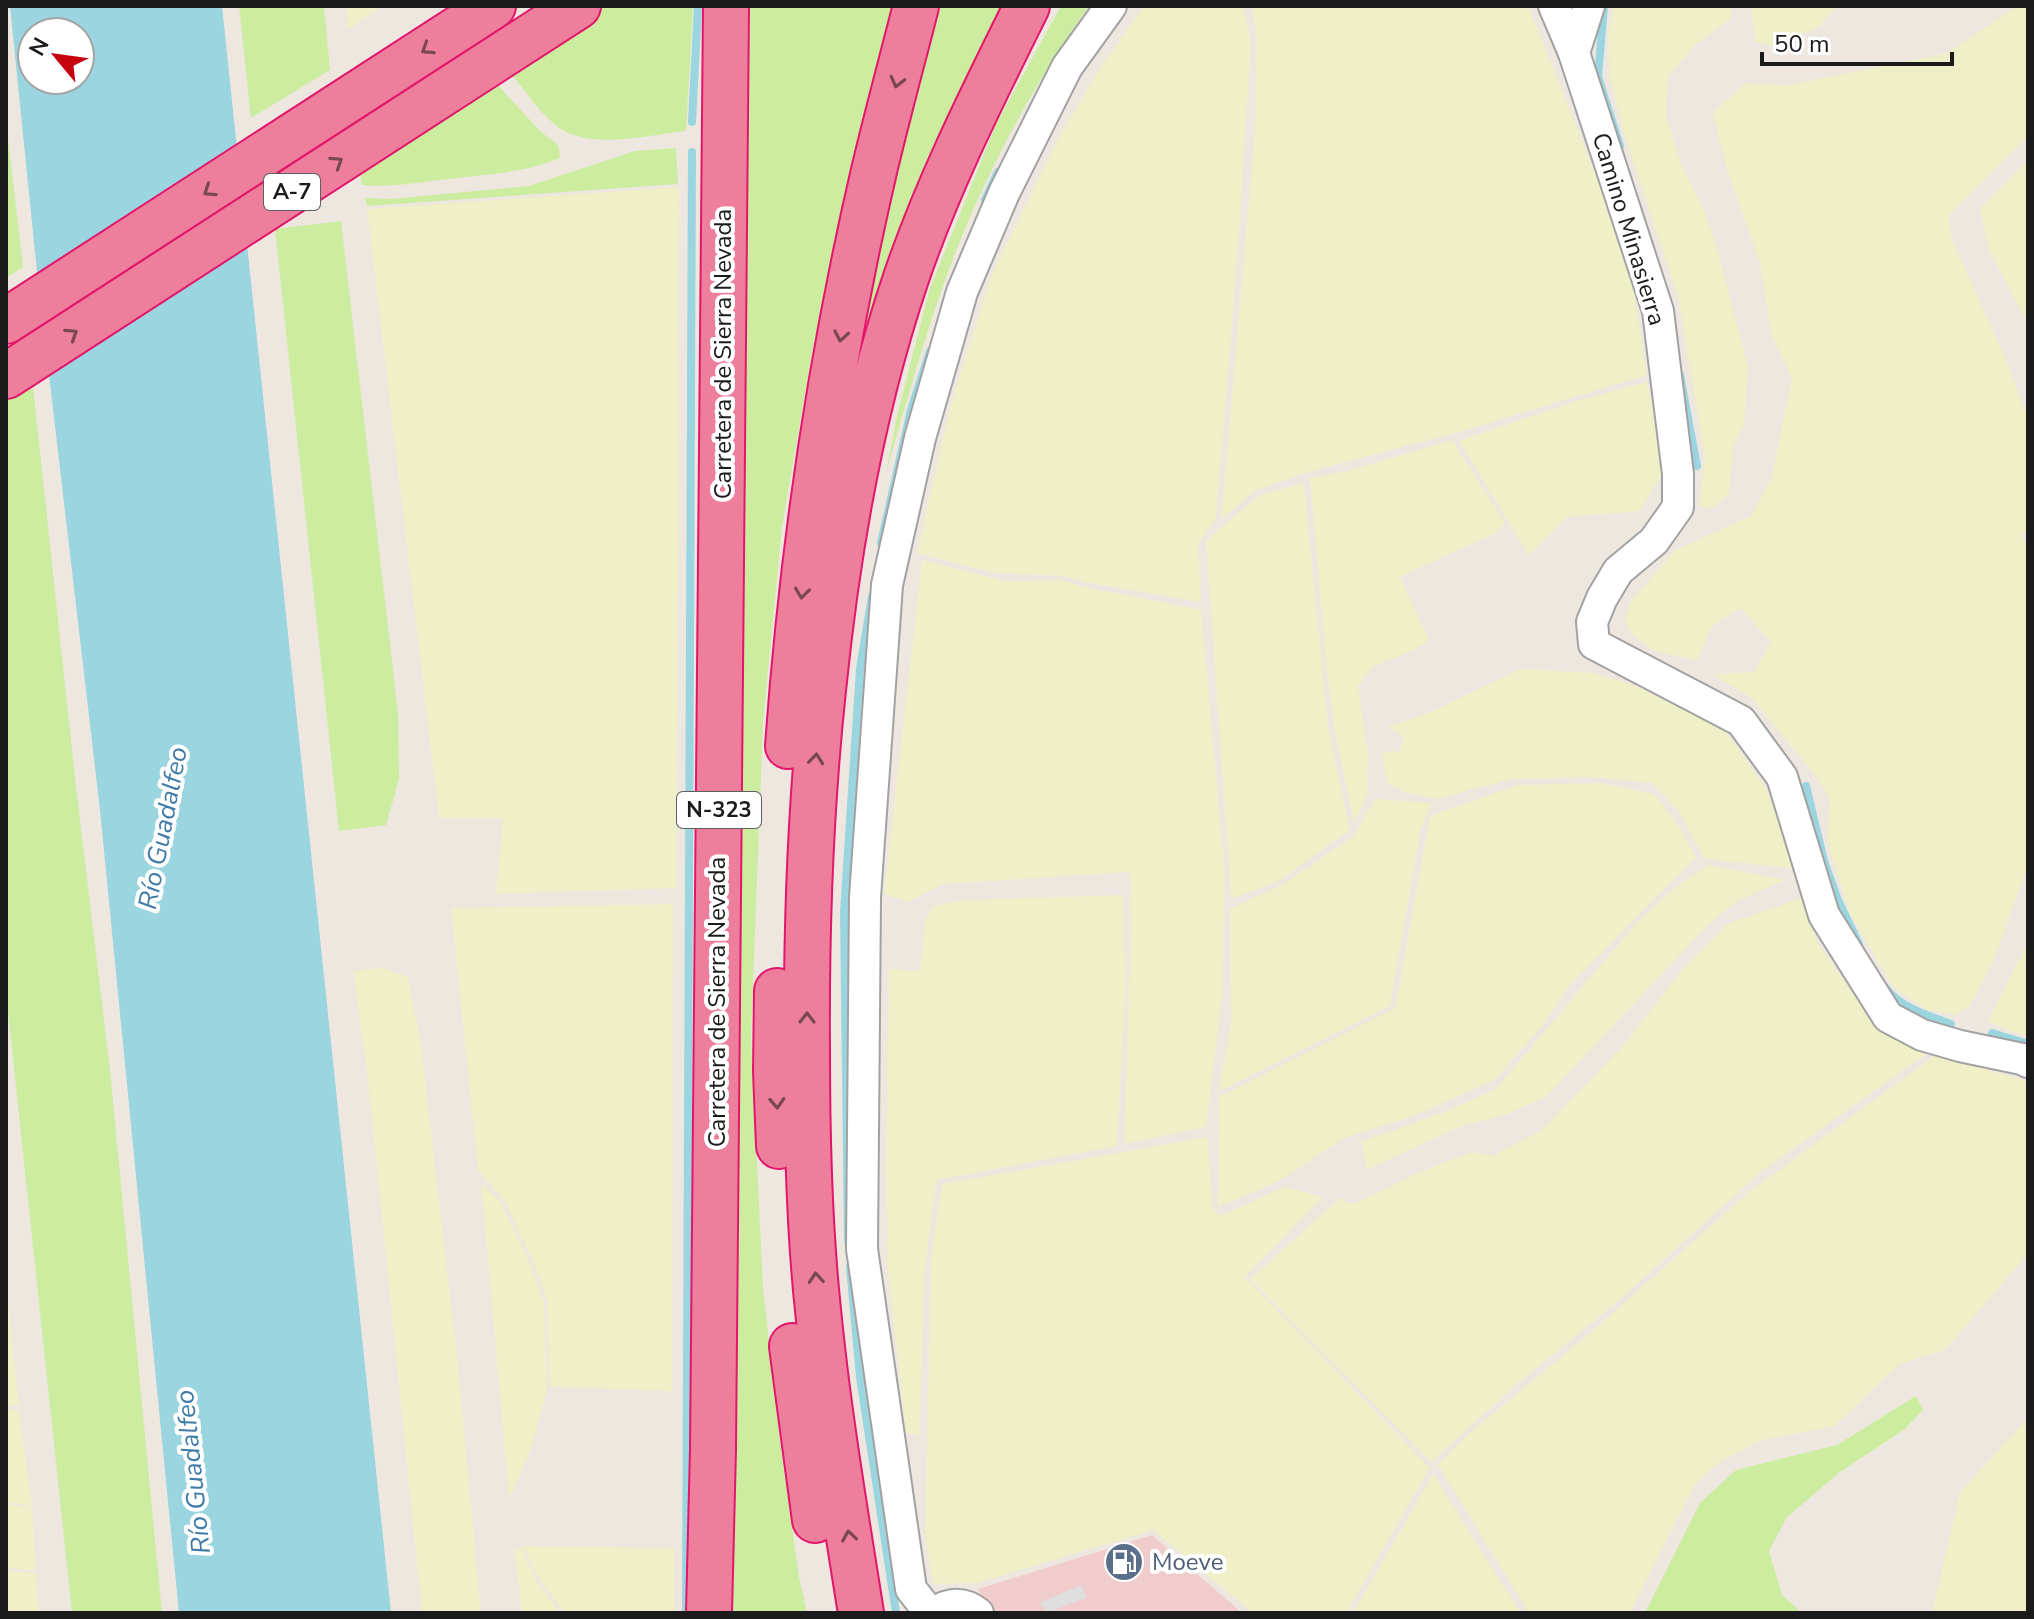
<svg xmlns="http://www.w3.org/2000/svg" width="2034" height="1619" viewBox="0 0 2034 1619" font-family="'Nunito Sans',sans-serif">
  <style>
    .commercial { fill: #f1cccd }
    .farmland { fill: #efefc8 }
    .grass { fill: #cced9f }
    .parking { fill: #dfdfdf }
    .water { fill: #9bd5df; fill-rule: evenodd }
    .lines { fill: none; stroke-linecap: round; stroke-linejoin: round }
    .stream { stroke: #9bd5df; stroke-width: 8 }
    .street-casing { stroke: #a2a2a2; stroke-width: 34 }
    .highway-casing { stroke: #e2166b; stroke-width: 48 }
    .street { stroke: #fff; stroke-width: 30 }
    .highway { stroke: #ed7f9c; stroke-width: 44 }
    .oneway { stroke: #794855 }
    .labels { text-anchor: middle; dominant-baseline: central; stroke-width: 8; stroke-linejoin: round; paint-order: stroke }
    .shield { fill: #fff; stroke: #5f5f5f; stroke-width: 2 }
    .shield-label { font-size: 22px; font-weight: bold; fill: #1b1b1b }
    .street-label { font-size: 24px; fill: #1b1b1b; stroke: #fff }
    .service-label { font-size: 24px; fill: #4e5e75; stroke: #fff; text-anchor: start }
    .water-label { font-size: 26px; font-style: italic; fill: #3f7ba8; stroke: #fff }
  </style>
  <rect width="100%" height="100%" fill="#ede7df"/>
  <path class="commercial" d="M 1152,1535 L 1242,1613 L 993,1613 L 978,1589 Z"/>
  <g class="farmland">
    <path d="M 346,6 L 383,6 L 348,29 Z"/>
    <path d="M 1144,6 L 1243,6 L 1251,43 L 1236,278 L 1216,519 L 1198,544 L 1201,602 L 1084,582 L 1064,576 L 996,573 L 917,553 L 951,404 L 992,274 L 1060,135 L 1099,70 Z"/>
    <path d="M 1252,6 L 1528,6 L 1610,210 L 1631,274 L 1647,375 L 1459,432 L 1308,472 L 1256,490 L 1221,520 L 1256,118 L 1256,36 Z"/>
    <path d="M 1614,6 L 1731,6 L 1731,19 L 1696,44 L 1668,77 L 1666,116 L 1681,164 L 1705,212 L 1718,252 L 1748,367 L 1744,424 L 1733,447 L 1729,494 L 1712,509 L 1699,506 L 1705,457 L 1678,297 L 1625,137 L 1610,79 L 1608,36 Z"/>
    <path d="M 1751,6 L 1837,6 L 1820,26 L 1778,47 L 1755,42 Z"/>
    <path d="M 2017,6 L 2028,6 L 2028,136 L 1949,215 L 1951,237 L 2007,362 L 2028,418 L 2028,531 L 2022,534 L 2028,549 L 2028,857 L 2025,874 L 1993,962 L 1970,1006 L 1955,1015 L 1927,1010 L 1893,987 L 1850,914 L 1827,841 L 1830,800 L 1818,779 L 1753,699 L 1712,674 L 1754,672 L 1771,642 L 1740,608 L 1712,626 L 1697,661 L 1652,650 L 1633,635 L 1625,621 L 1630,603 L 1674,551 L 1751,516 L 1771,479 L 1792,378 L 1771,334 L 1760,263 L 1726,167 L 1713,112 L 1746,83 L 1789,85 L 1947,53 Z"/>
    <path d="M 2028,161 L 2028,325 L 1989,250 L 1980,209 Z"/>
    <path d="M 679,187 L 677,888 L 496,894 L 503,818 L 439,818 L 367,209 Z"/>
    <path d="M 1647,382 L 1662,446 L 1661,476 L 1639,511 L 1568,517 L 1529,556 L 1459,441 L 1580,400 Z"/>
    <path d="M 1452,440 L 1505,523 L 1496,533 L 1400,577 L 1429,640 L 1417,649 L 1372,667 L 1358,686 L 1368,755 L 1367,796 L 1354,823 L 1335,734 L 1326,666 L 1310,478 L 1348,471 Z"/>
    <path d="M 1304,483 L 1328,726 L 1350,830 L 1277,882 L 1231,899 L 1206,540 L 1260,495 Z"/>
    <path d="M 922,560 L 1005,581 L 1064,580 L 1080,586 L 1201,610 L 1225,874 L 1222,998 L 1206,1127 L 1124,1144 L 1131,921 L 1130,872 L 942,884 L 908,902 L 884,894 Z"/>
    <path d="M 1521,669 L 1592,673 L 1644,688 L 1723,727 L 1767,790 L 1798,869 L 1704,859 L 1678,810 L 1652,783 L 1591,777 L 1513,779 L 1436,799 L 1404,792 L 1387,783 L 1382,753 L 1400,751 L 1403,736 L 1388,727 L 1433,711 Z"/>
    <path d="M 1601,783 L 1654,794 L 1675,820 L 1696,857 L 1570,985 L 1541,1027 L 1496,1079 L 1414,1116 L 1344,1138 L 1279,1181 L 1218,1207 L 1219,1097 L 1395,1008 L 1430,816 L 1518,785 Z"/>
    <path d="M 1375,799 L 1432,803 L 1421,829 L 1390,1006 L 1218,1092 L 1231,1026 L 1230,909 L 1282,885 L 1354,836 Z"/>
    <path d="M 1709,865 L 1785,880 L 1737,901 L 1708,925 L 1546,1097 L 1508,1114 L 1459,1127 L 1367,1170 L 1361,1142 L 1442,1113 L 1496,1089 L 1638,921 L 1678,885 Z"/>
    <path d="M 1123,895 L 1126,986 L 1117,1146 L 937,1180 L 925,1267 L 919,1435 L 906,1433 L 888,1271 L 886,1172 L 889,969 L 920,971 L 925,921 L 933,906 L 963,900 Z"/>
    <path d="M 1804,897 L 1817,942 L 1853,994 L 1893,1037 L 1926,1054 L 1762,1171 L 1616,1303 L 1517,1384 L 1431,1462 L 1250,1279 L 1340,1198 L 1352,1205 L 1413,1175 L 1472,1152 L 1492,1156 L 1541,1131 L 1622,1047 L 1686,965 L 1727,924 Z"/>
    <path d="M 673,904 L 672,1391 L 550,1387 L 547,1301 L 534,1264 L 504,1200 L 478,1171 L 451,908 Z"/>
    <path d="M 2028,942 L 2028,1037 L 1988,1022 Z"/>
    <path d="M 382,968 L 408,977 L 421,1044 L 458,1365 L 481,1613 L 422,1613 L 367,1071 L 353,971 Z"/>
    <path d="M 1937,1054 L 2028,1082 L 2028,1254 L 1945,1350 L 1899,1364 L 1835,1426 L 1759,1441 L 1720,1462 L 1695,1484 L 1630,1613 L 1529,1613 L 1438,1465 L 1471,1432 L 1596,1328 L 1749,1192 Z"/>
    <path d="M 1207,1137 L 1213,1209 L 1220,1216 L 1284,1187 L 1323,1197 L 1245,1277 L 1430,1468 L 1346,1613 L 1253,1613 L 1153,1530 L 977,1583 L 933,1584 L 925,1534 L 931,1255 L 942,1184 Z"/>
    <path d="M 481,1183 L 500,1201 L 531,1265 L 544,1303 L 547,1390 L 529,1454 L 509,1499 Z"/>
    <path d="M 6,1280 L 19,1406 L 6,1405 Z"/>
    <path d="M 6,1409 L 19,1410 L 32,1506 L 6,1502 Z"/>
    <path d="M 2028,1418 L 2028,1613 L 1938,1613 L 1933,1608 L 1960,1492 Z"/>
    <path d="M 1433,1474 L 1493,1570 L 1521,1613 L 1353,1613 Z"/>
    <path d="M 6,1504 L 32,1507 L 36,1570 L 6,1568 Z"/>
    <path d="M 523,1546 L 674,1548 L 674,1613 L 565,1613 L 538,1578 Z"/>
    <path d="M 521,1547 L 536,1581 L 561,1613 L 522,1613 L 514,1549 Z"/>
    <path d="M 6,1571 L 36,1573 L 39,1613 L 6,1613 Z"/>
  </g>
  <g class="grass">
    <path d="M 239,6 L 324,6 L 330,70 L 251,118 Z"/>
    <path d="M 604,6 L 693,6 L 686,131 C 646,135 584,153 552,122 C 535,107 522,86 507,69 Z"/>
    <path d="M 747,6 L 894,6 L 877,63 L 836,235 L 810,364 L 782,527 L 763,722 L 751,1038 L 763,1288 L 780,1441 L 799,1577 L 807,1613 L 733,1613 L 732,1579 C 735,1055 748,530 747,6 Z"/>
    <path d="M 940,6 L 1006,6 L 939,137 L 856,384 C 871,255 905,130 940,6 Z"/>
    <path d="M 1061,6 L 1089,6 C 1041,74 999,148 967,224 C 933,304 910,390 886,473 L 897,416 L 929,291 L 996,124 Z"/>
    <path d="M 493,80 L 540,131 L 558,145 L 560,158 C 525,173 486,174 449,179 C 420,182 391,188 362,185 L 359,166 Z"/>
    <path d="M 6,121 L 23,267 L 6,278 Z"/>
    <path d="M 676,148 L 678,184 L 367,206 L 365,198 L 391,199 L 529,186 L 635,151 Z"/>
    <path d="M 341,221 L 398,713 L 399,779 L 386,825 L 339,831 L 275,229 Z"/>
    <path d="M 32,377 L 76,787 L 110,1070 L 162,1613 L 72,1613 L 6,993 L 6,394 Z"/>
    <path d="M 1916,1396 L 1923,1410 L 1905,1429 L 1840,1472 L 1787,1517 L 1769,1551 L 1782,1595 L 1802,1613 L 1645,1613 L 1700,1503 L 1736,1470 L 1837,1445 Z"/>
  </g>
  <path class="parking" d="M 1082,1585 L 1086,1598 L 1046,1613 L 1040,1602 Z"/>
  <path class="water" d="M 10,6 L 222,6 L 391,1613 L 179,1613 L 100,810 L 37,272 ZM 32,32 L 80,32 L 80,80 L 32,80 Z"/>
  <g class="lines">
    <g class="stream">
      <path d="M 1604,6 L 1598,77 L 1620,146"/>
      <path d="M 692,122 L 698,6"/>
      <path d="M 985,200 L 998,172"/>
      <path d="M 1680,375 L 1697,466"/>
      <path d="M 881,543 L 911,410 L 930,351"/>
      <path d="M 1806,786 L 1824,861 L 1838,900 L 1859,944"/>
      <path d="M 1885,987 C 1899,1007 1928,1016 1951,1024"/>
      <path d="M 1992,1033 L 2028,1044"/>
      <path d="M 848,1241 L 844,912 L 860,669 L 872,596"/>
      <path d="M 850,1267 L 860,1377 L 896,1613"/>
      <path d="M 686,1613 L 692,152"/>
    </g>
    <defs>
      <g id="street">
        <path d="M 1554,6 L 1574,53 L 1658,311 L 1678,474 L 1678,507 L 1654,541 L 1618,571 L 1602,598 L 1592,622 L 1594,644 L 1741,721 L 1782,777 L 1824,915 L 1888,1017 L 1922,1035 L 1960,1046 L 2022,1059 L 2028,1062"/>
        <path d="M 1574,53 L 1589,6"/>
        <path d="M 930,1613 L 911,1589 L 862,1249 L 865,897 L 887,585 L 920,438 L 962,292 L 1004,193 L 1067,67 L 1111,6"/>
        <path d="M 935,1613 C 949,1602 964,1602 978,1613"/>
      </g>
      <g id="highway">
        <path d="M 6,321 L 493,6"/>
        <path d="M 6,376 L 578,6"/>
        <path d="M 788,746 C 802,553 830,360 874,171 C 887,116 902,61 916,6"/>
        <path d="M 777,991 L 776,1071 L 779,1146"/>
        <path d="M 792,1346 L 815,1520"/>
        <path d="M 709,1613 L 713,1449 L 726,6"/>
        <path d="M 861,1613 C 845,1512 828,1412 818,1310 C 809,1225 807,1139 807,1054 C 806,932 810,811 823,690 C 837,551 861,411 906,278 C 938,184 983,95 1027,6"/>
      </g>
    </defs>
    <use href="#street" class="street-casing"/>
    <use href="#highway" class="highway-casing"/>
    <use href="#street" class="street"/>
    <use href="#highway" class="highway"/>
  </g>
  <defs><path id="oneway-chevron" d="M-2-3.5L2.5 0L-2 3.5" fill="none" stroke-width="1.6" stroke-linecap="round" stroke-linejoin="round" transform="scale(2)"/></defs>
  <g class="oneway">
    <use href="#oneway-chevron" transform="translate(427 49) rotate(147)"/>
    <use href="#oneway-chevron" transform="translate(897 82) rotate(104)"/>
    <use href="#oneway-chevron" transform="translate(337 162) rotate(-33)"/>
    <use href="#oneway-chevron" transform="translate(209 191) rotate(147)"/>
    <use href="#oneway-chevron" transform="translate(72 334) rotate(-33)"/>
    <use href="#oneway-chevron" transform="translate(841 336) rotate(100)"/>
    <use href="#oneway-chevron" transform="translate(802 593) rotate(97)"/>
    <use href="#oneway-chevron" transform="translate(816 759) rotate(-84)"/>
    <use href="#oneway-chevron" transform="translate(807 1018) rotate(-90)"/>
    <use href="#oneway-chevron" transform="translate(777 1103) rotate(87)"/>
    <use href="#oneway-chevron" transform="translate(816 1278) rotate(-94)"/>
    <use href="#oneway-chevron" transform="translate(849 1536) rotate(-99)"/>
  </g>
  <defs>
    <symbol id="fuel-disc" viewBox="-11 -11 22 22"><circle r="9.5" fill="#5c6f8a" stroke="#fff"/><path d="M-5.5-6h7V0h2V4h1.3V-2.5L3-4.5l.8-.8L6-3V5H2.5V1h-1V6h-7ZM-4.2-4.7v3.2H.2V-4.7Z" fill="#fff"/></symbol>
  </defs>
  <g fill-rule="evenodd">
    <use href="#fuel-disc" x="1102" y="1540" width="44" height="44"/>
  </g>
  <g class="labels">
    <g class="shield">
      <rect x="264" y="174" width="56" height="36" rx="6"/>
      <rect x="677" y="792" width="84" height="36" rx="6"/>
    </g>
    <g class="shield-label">
      <text x="292" y="192">A-7</text>
      <text x="719" y="810">N-323</text>
    </g>
    <g class="street-label">
      <text transform="translate(1629 229) rotate(73)">Camino Minasierra</text>
      <text transform="translate(723 354) rotate(-90)">Carretera de Sierra Nevada</text>
      <text transform="translate(717 1002) rotate(-90)">Carretera de Sierra Nevada</text>
    </g>
    <g class="service-label">
      <text x="1152" y="1562">Moeve</text>
    </g>
    <g class="water-label">
      <text transform="translate(163 828) rotate(-79)">Río Guadalfeo</text>
      <text transform="translate(193 1472) rotate(-96)">Río Guadalfeo</text>
    </g>
  </g>
  <rect width="2034" height="1619" fill="none" stroke="#1b1b1b" stroke-width="16"/>
  <g transform="translate(56 56) rotate(299)"><circle r="38" fill="#ffffff" stroke="#a4a4a4" stroke-width="2"/>
  <path d="M0-6L14 30L0 20L-14 30Z" fill="#c5000f"/>
  <text y="-12" font-size="22" font-weight="bold" text-anchor="middle" fill="#1b1b1b">N</text>
  </g>
  <path d="M1762 52v12h190v-12" fill="none" stroke="#1b1b1b" stroke-width="4"/>
  <text x="1774" y="52" font-size="24" fill="#1b1b1b" stroke="#ffffff" stroke-width="6" paint-order="stroke">50 m</text>
</svg>
